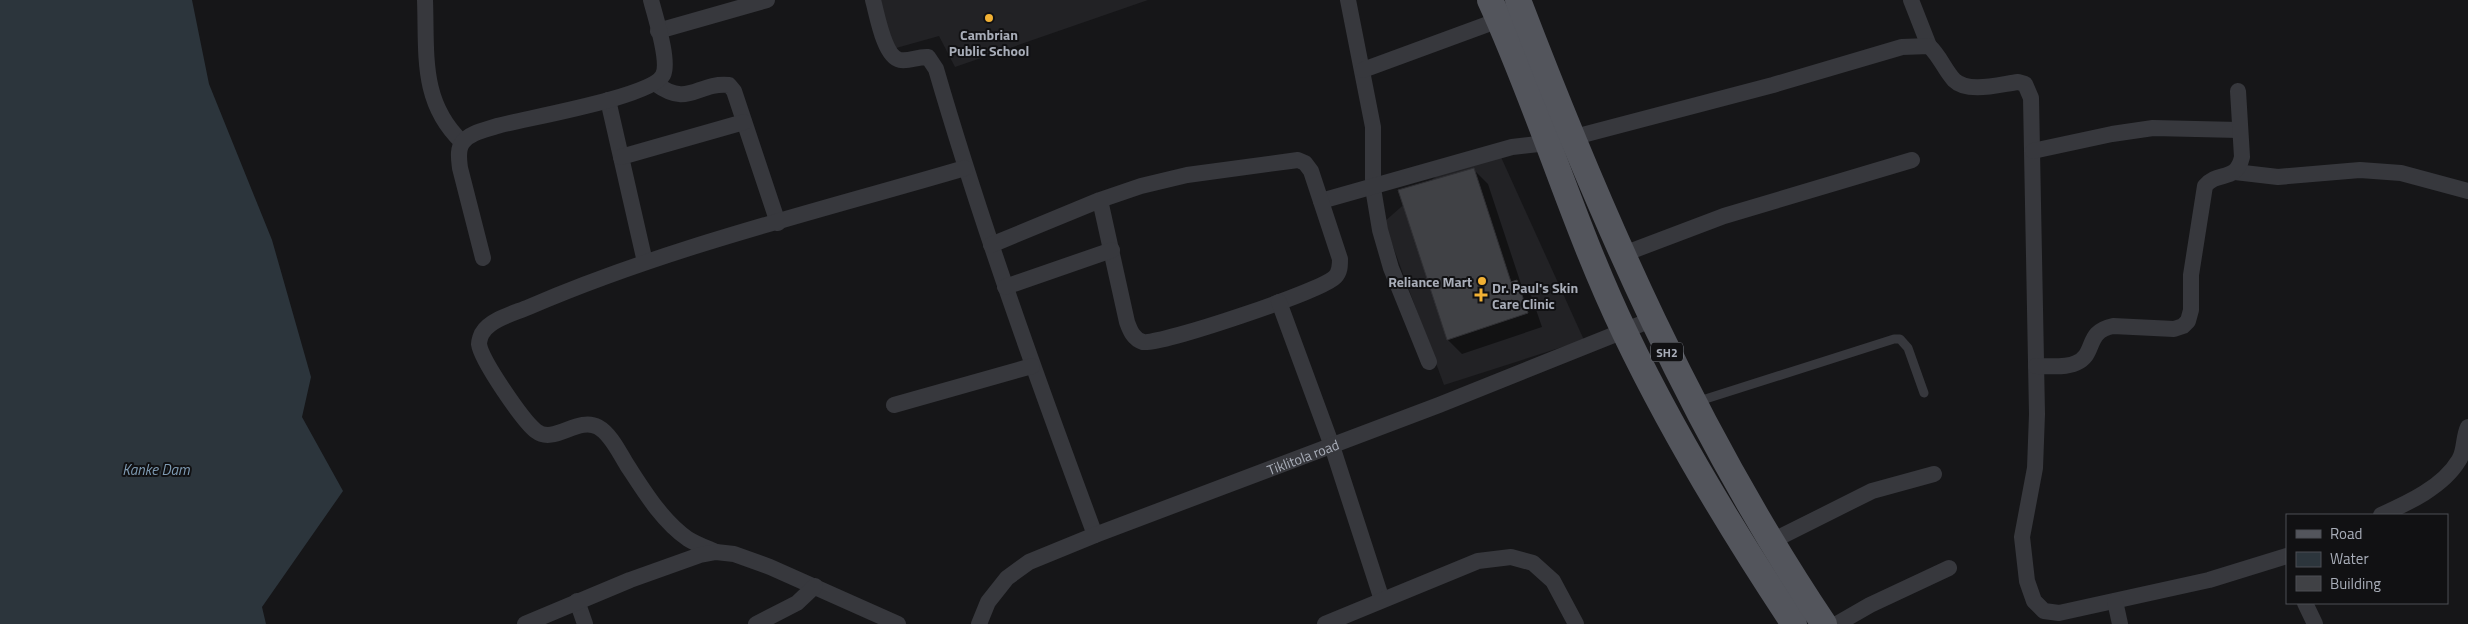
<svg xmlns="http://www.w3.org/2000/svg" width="2468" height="624" viewBox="0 0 2468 624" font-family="'Titillium Web',sans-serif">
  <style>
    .built { fill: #222225 }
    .water { fill: #2c353c }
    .shadow { fill: #0007 }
    .building { fill: #404145; stroke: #303034 }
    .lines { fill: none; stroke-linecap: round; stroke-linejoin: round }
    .lane { stroke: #37383d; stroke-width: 9 }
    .street { stroke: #37383d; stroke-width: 16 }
    .primary { stroke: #53555c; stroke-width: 26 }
    .poi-dot { fill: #f2b134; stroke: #111113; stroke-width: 2 }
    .labels { text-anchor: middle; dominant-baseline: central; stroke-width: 4; stroke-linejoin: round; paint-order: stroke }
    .shield { fill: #111113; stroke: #7b7e86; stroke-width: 1 }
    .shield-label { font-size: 12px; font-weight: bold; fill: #a8adb8 }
    .poi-label { font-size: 14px; font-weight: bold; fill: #a8adb8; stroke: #111113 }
    .street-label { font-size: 14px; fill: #a8adb8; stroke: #111113 }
    .water-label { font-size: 15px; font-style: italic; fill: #7f9bb3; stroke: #111113 }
  </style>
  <rect width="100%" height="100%" fill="#161618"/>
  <g class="built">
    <path d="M 877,0 L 1148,0 L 955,67 L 939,36 L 889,50 Z"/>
    <path d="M 1496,146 L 1584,340 L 1444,385 L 1384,222 L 1459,156 Z"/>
  </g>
  <path class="water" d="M 0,0 L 192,0 L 209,84 L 272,240 L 311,377 L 302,417 L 343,491 L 262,607 L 266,624 L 0,624 Z"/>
  <path class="shadow" d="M 1474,170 L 1488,184 L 1521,284 L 1531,295 L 1542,327 L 1462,354 L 1448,340 Z"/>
  <path class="building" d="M 1474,168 L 1511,282 L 1517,280 L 1528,313 L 1447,340 L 1398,190 Z"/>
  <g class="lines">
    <path class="lane" d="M 1696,402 L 1894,339 L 1900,339 L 1908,348 L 1924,393"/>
    <g class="street">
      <path d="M 425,0 C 427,54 420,102 462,142"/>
      <path d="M 873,0 C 877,14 884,57 900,60 C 909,62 918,56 928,57 L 936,69 C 982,227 1038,381 1095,535"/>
      <path d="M 1348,0 L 1373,127 L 1373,188 L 1380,230 L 1391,268 L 1429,362"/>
      <path d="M 1911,0 L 1929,46"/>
      <path d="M 658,31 L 767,0"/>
      <path d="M 1363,70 L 1499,20"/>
      <path d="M 656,84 C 689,108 697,82 729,85 L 734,91 L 778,223"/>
      <path d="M 608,100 L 645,262"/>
      <path d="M 1571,138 L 1773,85 L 1902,47 L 1929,46 C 1940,56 1944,69 1954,80 C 1968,94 2001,84 2018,82 L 2025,84 L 2031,98 L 2037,414 L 2035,468 L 2022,537 L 2027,581 L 2034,601 L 2044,611 L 2059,613 L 2209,580 L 2287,556"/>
      <path d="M 2033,151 L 2112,134 L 2153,128 L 2239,130"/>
      <path d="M 621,157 L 744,122"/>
      <path d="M 2235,172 L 2278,177 L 2360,170 L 2401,173 L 2468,191"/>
      <path d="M 1321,201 L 1512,147 L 1547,143"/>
      <path d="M 991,245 L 1100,200 L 1141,186 L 1187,175 L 1298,160 L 1305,163 L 1311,171 L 1340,259 C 1340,266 1340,272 1335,277 C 1322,291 1160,345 1143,342 C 1133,339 1130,330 1127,322 L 1100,200"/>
      <path d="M 1621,255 L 1724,216 L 1912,160"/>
      <path d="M 483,258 L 460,168 C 459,159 457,149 463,142 C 471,132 486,130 497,126 C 526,118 652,97 663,75 C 670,61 655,16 651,0"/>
      <path d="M 1005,287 L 1112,250"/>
      <path d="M 1279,302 L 1332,446 L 1382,600"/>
      <path d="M 2036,366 C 2048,366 2065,368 2076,363 C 2097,354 2084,332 2113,326 L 2174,329 L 2183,326 L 2188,321 L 2191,310 L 2191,275 L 2205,186 C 2218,170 2236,183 2242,157 L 2238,91"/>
      <path d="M 894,405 L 1032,366"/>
      <path d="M 2381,515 C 2408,503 2443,487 2459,460 C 2465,451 2463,437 2468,427"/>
      <path d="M 1772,541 L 1872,491 L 1934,474"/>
      <path d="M 716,552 C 707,548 696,544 688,539 C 662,521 644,491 627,465 C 620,454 611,434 598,427 C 578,416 554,445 536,431 C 523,421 481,360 479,344 C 479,341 481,334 483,332 C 491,319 515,313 529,307 C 668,247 819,211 965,168"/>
      <path d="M 577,601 L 585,624"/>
      <path d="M 2115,601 L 2120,624"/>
      <path d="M 2305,603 L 2315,624"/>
      <path d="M 525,624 L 630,580 L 700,555 L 716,552 L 734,554 L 770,567 L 898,624"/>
      <path d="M 756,624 L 797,603 L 815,586"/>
      <path id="s1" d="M 979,624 L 988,602 L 1007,578 L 1029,562 L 1095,535 L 1439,405 L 1651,320"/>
      <path d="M 1325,624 L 1478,561 L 1511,557 L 1533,563 L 1553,581 L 1576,624"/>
      <path d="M 1837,624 L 1870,605 L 1949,568"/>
    </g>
    <g class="primary">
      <path d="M 1490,0 C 1540,109 1573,225 1625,333 C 1673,433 1733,532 1794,624"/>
      <path d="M 1518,0 C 1601,217 1694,430 1824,624"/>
    </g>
  </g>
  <g class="poi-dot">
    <circle cx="989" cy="18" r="5"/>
    <circle cx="1482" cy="281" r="5"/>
    <path d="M1478.5 287.5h5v5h5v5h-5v5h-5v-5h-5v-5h5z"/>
  </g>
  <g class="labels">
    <rect class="shield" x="1651" y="342.5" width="32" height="19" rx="4"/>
    <g class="shield-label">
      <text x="1667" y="352">SH2</text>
    </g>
    <g class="poi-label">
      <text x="989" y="34">Cambrian<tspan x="989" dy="16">Public School</tspan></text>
      <text x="1472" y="281" text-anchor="end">Reliance Mart</text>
      <text x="1492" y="287" text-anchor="start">Dr. Paul's Skin<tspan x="1492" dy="16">Care Clinic</tspan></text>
    </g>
    <g class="street-label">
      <text stroke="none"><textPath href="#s1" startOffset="375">Tiklitola road</textPath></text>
    </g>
    <g class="water-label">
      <text x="156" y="469">Kanke Dam</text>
    </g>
  </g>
  <rect x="2286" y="514" width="162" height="90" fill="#111113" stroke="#4d4f55"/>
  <rect x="2296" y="530" width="25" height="8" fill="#53555c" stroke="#4d4f55"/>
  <text x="2330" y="539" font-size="15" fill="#a8adb8">Road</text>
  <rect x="2296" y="552" width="25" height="15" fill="#2c353c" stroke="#4d4f55"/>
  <text x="2330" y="564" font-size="15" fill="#a8adb8">Water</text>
  <rect x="2296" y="576" width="25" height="15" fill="#404145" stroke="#4d4f55"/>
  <text x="2330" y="589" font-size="15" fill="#a8adb8">Building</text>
</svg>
